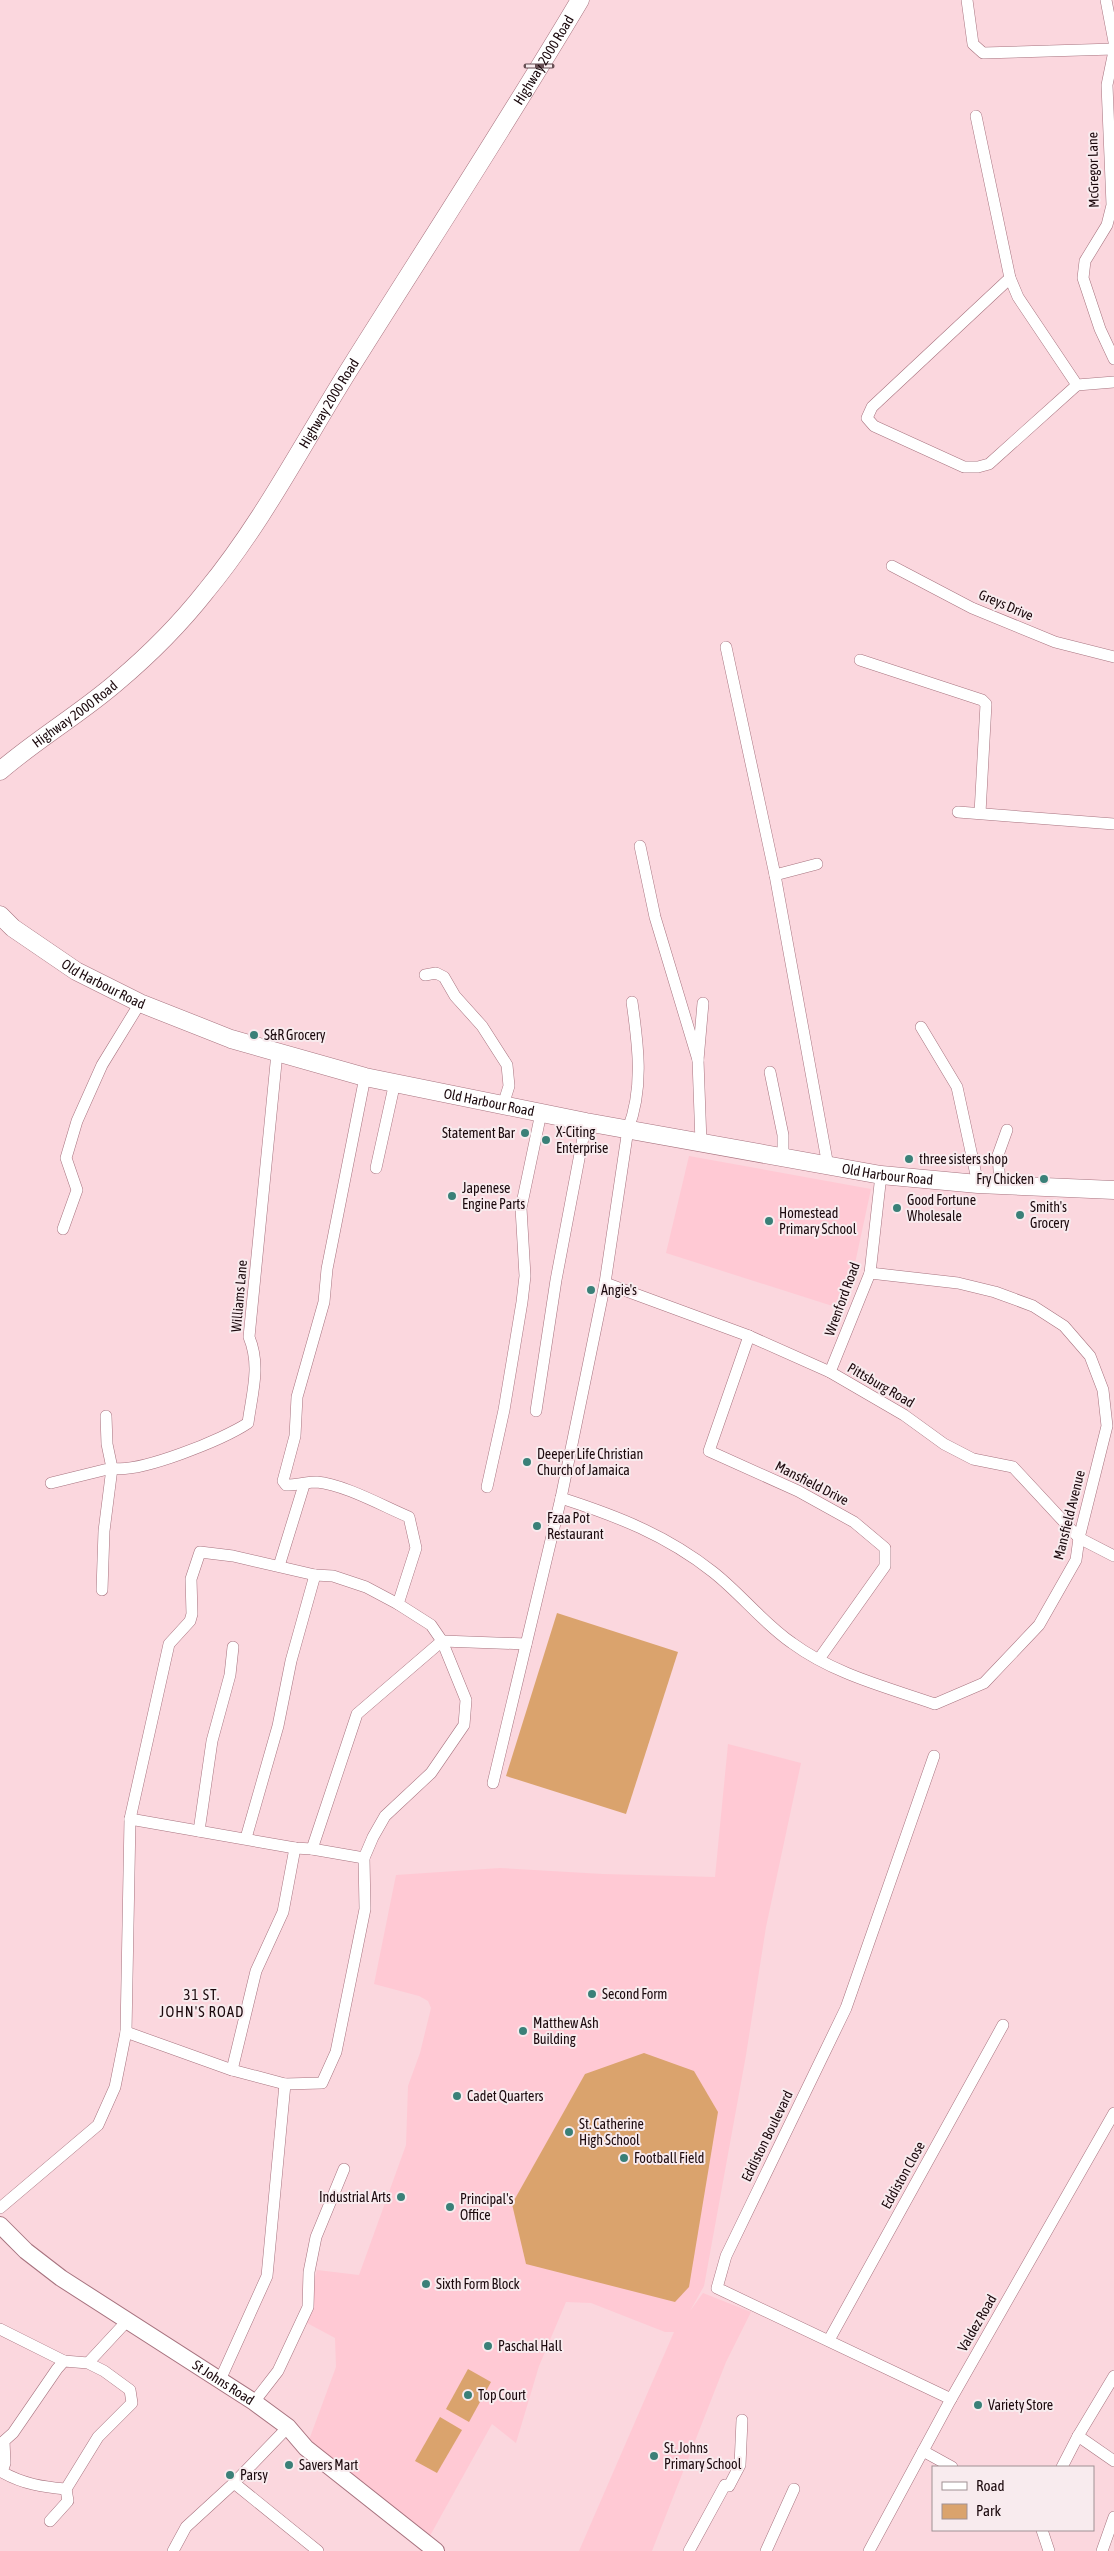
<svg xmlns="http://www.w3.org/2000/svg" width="1114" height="2551" viewBox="0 0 1114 2551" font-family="'Asap Condensed',sans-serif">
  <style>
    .built { fill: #ffc9d4 }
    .green { fill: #daa36d }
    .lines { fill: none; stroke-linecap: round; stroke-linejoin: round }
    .minor-casing { stroke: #a7737f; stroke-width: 12 }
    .secondary-casing { stroke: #a7737f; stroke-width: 18 }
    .primary-casing { stroke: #a7737f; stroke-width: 19 }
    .minor { stroke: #fff; stroke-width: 11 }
    .secondary { stroke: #fff; stroke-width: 16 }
    .primary { stroke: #fff; stroke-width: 18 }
    .rail-casing { stroke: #674f54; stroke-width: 5 }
    .rail { stroke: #f8ebee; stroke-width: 3; stroke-dasharray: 9; stroke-linecap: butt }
    .poi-dot { fill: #3a8078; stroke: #f8ebee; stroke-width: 2 }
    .labels { text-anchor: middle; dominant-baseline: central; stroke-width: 4; stroke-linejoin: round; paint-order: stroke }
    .street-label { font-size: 14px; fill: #1b090d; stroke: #f8ebee }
    .poi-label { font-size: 14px; fill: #1b090d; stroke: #f8ebee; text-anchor: start }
    .neighbourhood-label { font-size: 15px; letter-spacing: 1px; fill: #1b090d; stroke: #f8ebee }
  </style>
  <rect width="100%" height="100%" fill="#fbd7de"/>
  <g class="built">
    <path d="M 689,1156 L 871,1189 L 845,1310 L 666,1253 Z"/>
    <path d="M 728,1744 L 801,1763 L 766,1927 L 746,2055 L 704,2286 L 690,2311 L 703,2293 L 751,2312 L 726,2362 L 652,2551 L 579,2551 L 674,2332 L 665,2332 L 591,2303 L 566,2302 L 539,2366 L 516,2443 L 492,2424 L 426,2543 L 306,2448 L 336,2367 L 335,2338 L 307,2323 L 308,2299 L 317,2270 L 359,2275 L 406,2145 L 408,2086 L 420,2053 L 431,2008 L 428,2001 L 419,1996 L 374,1984 L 396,1875 L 500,1868 L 603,1874 L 715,1877 Z"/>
  </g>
  <g class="green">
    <path d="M 557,1613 L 678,1652 L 626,1814 L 506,1776 Z"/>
    <path d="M 644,2053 L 694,2071 L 718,2112 L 689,2287 L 675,2302 L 526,2264 L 512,2204 L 585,2074 Z"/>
    <path d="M 468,2369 L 491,2382 L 469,2422 L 446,2409 Z"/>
    <path d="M 440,2417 L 462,2430 L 437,2473 L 415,2461 Z"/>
  </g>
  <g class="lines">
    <defs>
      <g id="minor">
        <path d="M 967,0 L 973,44 L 983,53 L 1114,49"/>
        <path d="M 1106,0 L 1114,42"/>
        <path d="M 1114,51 L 1107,85 L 1112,205 L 1107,225 L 1085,261 L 1083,278 L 1100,329 L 1114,359"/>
        <path d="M 976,116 L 1010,278 L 1018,297 L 1077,385 L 1114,382"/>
        <path d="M 1010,278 L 872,407 L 867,418 L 874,426 L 964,467 L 978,467 L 989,464 L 1077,385"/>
        <path d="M 892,566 L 972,608 L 1055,642 L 1114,657"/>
        <path d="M 726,647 L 775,875 L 828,1166"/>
        <path d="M 860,660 L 982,700 L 986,704 L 980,813"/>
        <path d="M 958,812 L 1114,824"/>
        <path d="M 640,846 L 655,917 L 698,1060"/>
        <path d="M 775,875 L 817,864"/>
        <path d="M 425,975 L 436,973 L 444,977 L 455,996 L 482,1026 L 507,1065 L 509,1086 L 503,1105"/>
        <path d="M 921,1027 L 957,1087 L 978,1184"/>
        <path d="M 770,1072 L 783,1135 L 783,1158"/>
        <path d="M 701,1143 L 698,1060 L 703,1003"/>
        <path d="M 376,1168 L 395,1082"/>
        <path d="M 1000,1185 L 998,1155 L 1007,1130"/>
        <path d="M 63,1229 L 77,1190 L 66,1158 L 77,1121 L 102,1065 L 140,1003"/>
        <path d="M 605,1283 L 749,1336 L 830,1372 L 904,1415 L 944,1444 L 973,1459 L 1013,1467 L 1079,1538 L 1114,1556"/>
        <path d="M 749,1336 L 709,1451 L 798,1491 L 854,1522 L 885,1548 L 885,1566 L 819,1659"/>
        <path d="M 830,1372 L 870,1273 L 881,1175"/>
        <path d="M 536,1411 L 556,1280 L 586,1122"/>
        <path d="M 51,1483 L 112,1468 L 107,1444 L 106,1416"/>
        <path d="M 487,1487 L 504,1410 L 522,1302 L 525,1276 L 521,1208 L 541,1113"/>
        <path d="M 561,1498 C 617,1516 666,1535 713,1572 C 741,1594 763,1623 792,1643 C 834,1674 886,1687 935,1704 L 984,1683 L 1039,1625 L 1076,1560 L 1079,1538 L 1107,1426 L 1103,1390 L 1090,1356 L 1064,1326 L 1033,1306 L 995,1292 L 958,1283 L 870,1273"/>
        <path d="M 279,1566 L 304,1485"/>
        <path d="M 102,1590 L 104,1531 L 112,1468 C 139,1474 224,1439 248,1423 C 252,1393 261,1366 249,1337 L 277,1053"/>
        <path d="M 934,1756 L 846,2008 L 726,2256 L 717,2288 L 951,2399"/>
        <path d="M 493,1783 L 561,1498 L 605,1283 L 628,1129 C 644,1088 638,1044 632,1002"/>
        <path d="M 130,1819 L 295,1848 L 312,1849 L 357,1714 L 442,1641 L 526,1644"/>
        <path d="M 199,1831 L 212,1741 L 230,1675 L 233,1647"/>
        <path d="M 246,1838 L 278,1726 L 291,1661 L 315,1575"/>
        <path d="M 312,1849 L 364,1858"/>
        <path d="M 126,2032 L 232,2070 L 285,2084 L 322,2083 L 336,2052 L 365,1909 L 364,1858 L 373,1837 L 385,1816 L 431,1773 L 464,1725 L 466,1700 L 442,1641 L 431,1625 L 398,1604 L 416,1548 L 409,1517 C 385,1507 343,1484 317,1482 C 308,1482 296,1485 286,1485 L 283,1481 L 295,1436 L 297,1397 L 324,1302 L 327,1269 L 365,1077"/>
        <path d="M 232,2070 L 256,1971 L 283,1912 L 295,1848"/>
        <path d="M 0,2208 L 98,2125 L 115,2087 L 126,2032 L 130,1819 L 169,1644 L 190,1621 L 192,1614 L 191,1579 L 200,1552 L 233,1556 L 315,1575 L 333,1576 L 366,1587 L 398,1604"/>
        <path d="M 0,2329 L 64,2361"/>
        <path d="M 829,2340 L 1003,2025"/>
        <path d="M 88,2363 L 104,2371 L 130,2390 L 132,2403 L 98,2437 L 66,2489 C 43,2487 23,2484 2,2472 L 5,2463 L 4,2441 L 13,2433 L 57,2369 L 64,2361 L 88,2363 L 127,2321"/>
        <path d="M 220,2380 L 267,2276 L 285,2084"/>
        <path d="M 254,2402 L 278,2371 L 308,2307 L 309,2272 L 316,2237 L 344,2169"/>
        <path d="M 1078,2436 L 1114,2461"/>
        <path d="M 923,2451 L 952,2467"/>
        <path d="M 1062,2467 L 1078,2436 L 1114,2376"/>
        <path d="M 234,2483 L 318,2551"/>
        <path d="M 50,2521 L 68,2501 L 66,2489"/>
        <path d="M 1042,2530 L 1049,2551"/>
        <path d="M 173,2551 L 186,2527 L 234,2483 L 288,2427"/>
        <path d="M 689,2551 L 725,2485 L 729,2486 L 740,2465 L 742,2420"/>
        <path d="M 766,2551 L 794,2489"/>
        <path d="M 869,2551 L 951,2399 L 1114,2113"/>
        <path d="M 1102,2551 L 1114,2517"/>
      </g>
      <g id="secondary">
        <path id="s1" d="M 0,2225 L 26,2251 L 61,2278 L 254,2402 L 288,2427 L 306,2448 L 436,2551"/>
      </g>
      <g id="primary">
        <path id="s2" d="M 0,771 C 37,739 80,714 117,682 C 149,655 180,624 206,591 C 263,522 304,441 352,365 C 428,244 507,123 580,0"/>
        <path id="s3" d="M 0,915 L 13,928 L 76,971 L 140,1003 L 231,1039 L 365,1077 L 586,1122 L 881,1175 L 978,1184 L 1114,1190"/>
      </g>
    </defs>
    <use href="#minor" class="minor-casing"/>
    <use href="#secondary" class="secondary-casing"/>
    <use href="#primary" class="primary-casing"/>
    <use href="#minor" class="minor"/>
    <use href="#secondary" class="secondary"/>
    <use href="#primary" class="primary"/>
    <defs>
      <path id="rail" d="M 526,66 L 552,66"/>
    </defs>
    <use href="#rail" class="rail-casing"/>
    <use href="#rail" class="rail"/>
  </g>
  <g class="poi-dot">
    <circle cx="254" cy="1035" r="5"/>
    <circle cx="525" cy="1133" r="5"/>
    <circle cx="546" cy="1140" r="5"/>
    <circle cx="909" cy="1159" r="5"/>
    <circle cx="1044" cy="1179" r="5"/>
    <circle cx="452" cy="1196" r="5"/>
    <circle cx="897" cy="1208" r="5"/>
    <circle cx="1020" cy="1215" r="5"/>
    <circle cx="769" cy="1221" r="5"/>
    <circle cx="591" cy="1290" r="5"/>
    <circle cx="527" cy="1462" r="5"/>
    <circle cx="537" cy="1526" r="5"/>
    <circle cx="592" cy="1994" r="5"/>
    <circle cx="523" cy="2031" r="5"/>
    <circle cx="457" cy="2096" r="5"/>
    <circle cx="569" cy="2132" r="5"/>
    <circle cx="624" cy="2158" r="5"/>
    <circle cx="401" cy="2197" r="5"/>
    <circle cx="450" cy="2207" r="5"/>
    <circle cx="426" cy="2284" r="5"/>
    <circle cx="488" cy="2346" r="5"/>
    <circle cx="468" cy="2395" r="5"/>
    <circle cx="978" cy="2405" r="5"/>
    <circle cx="654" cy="2456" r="5"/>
    <circle cx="289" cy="2465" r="5"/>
    <circle cx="230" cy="2475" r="5"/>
  </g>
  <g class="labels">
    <g class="street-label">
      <text stroke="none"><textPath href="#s2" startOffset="904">Highway 2000 Road</textPath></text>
      <text transform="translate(1093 170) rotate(-91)">McGregor Lane</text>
      <text stroke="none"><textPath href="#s2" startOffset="499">Highway 2000 Road</textPath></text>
      <text transform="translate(1006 605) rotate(23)">Greys Drive</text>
      <text stroke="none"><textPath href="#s2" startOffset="94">Highway 2000 Road</textPath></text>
      <text stroke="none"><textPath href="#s3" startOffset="125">Old Harbour Road</textPath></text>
      <text stroke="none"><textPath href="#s3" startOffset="530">Old Harbour Road</textPath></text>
      <text stroke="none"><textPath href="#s3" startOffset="935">Old Harbour Road</textPath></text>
      <text transform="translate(239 1296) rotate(-85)">Williams Lane</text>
      <text transform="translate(842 1299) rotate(-70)">Wrenford Road</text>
      <text transform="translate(881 1385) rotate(30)">Pittsburg Road</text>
      <text transform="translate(812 1483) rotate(27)">Mansfield Drive</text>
      <text transform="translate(1069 1515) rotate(-76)">Mansfield Avenue</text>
      <text transform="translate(767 2136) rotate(-64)">Eddiston Boulevard</text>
      <text transform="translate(903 2175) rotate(-61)">Eddiston Close</text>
      <text transform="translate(977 2323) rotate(-60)">Valdez Road</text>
      <text stroke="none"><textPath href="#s1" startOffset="274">St Johns Road</textPath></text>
    </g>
    <g class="poi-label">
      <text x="264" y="1035">S&amp;R Grocery</text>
      <text x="556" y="1132">X-Citing<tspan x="556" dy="16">Enterprise</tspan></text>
      <text x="515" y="1133" text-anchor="end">Statement Bar</text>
      <text x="919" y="1159">three sisters shop</text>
      <text x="1034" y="1179" text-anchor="end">Fry Chicken</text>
      <text x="462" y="1188">Japenese<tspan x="462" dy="16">Engine Parts</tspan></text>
      <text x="907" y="1200">Good Fortune<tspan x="907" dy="16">Wholesale</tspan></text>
      <text x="1030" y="1207">Smith's<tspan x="1030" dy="16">Grocery</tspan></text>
      <text x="779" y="1213">Homestead<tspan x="779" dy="16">Primary School</tspan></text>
      <text x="601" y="1290">Angie's</text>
      <text x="537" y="1454">Deeper Life Christian<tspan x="537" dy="16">Church of Jamaica</tspan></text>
      <text x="547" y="1518">Fzaa Pot<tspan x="547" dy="16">Restaurant</tspan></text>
      <text x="602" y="1994">Second Form</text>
      <text x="533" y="2023">Matthew Ash<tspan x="533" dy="16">Building</tspan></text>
      <text x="467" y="2096">Cadet Quarters</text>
      <text x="579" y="2124">St. Catherine<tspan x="579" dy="16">High School</tspan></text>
      <text x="634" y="2158">Football Field</text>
      <text x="391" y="2197" text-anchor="end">Industrial Arts</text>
      <text x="460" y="2199">Principal's<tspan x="460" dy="16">Office</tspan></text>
      <text x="436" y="2284">Sixth Form Block</text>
      <text x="498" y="2346">Paschal Hall</text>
      <text x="478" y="2395">Top Court</text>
      <text x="988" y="2405">Variety Store</text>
      <text x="664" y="2448">St. Johns<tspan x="664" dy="16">Primary School</tspan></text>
      <text x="299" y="2465">Savers Mart</text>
      <text x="240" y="2475">Parsy</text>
    </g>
    <g class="neighbourhood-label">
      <text x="202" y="1994">31 ST.<tspan x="202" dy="17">JOHN'S ROAD</tspan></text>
    </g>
  </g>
  <rect x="932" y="2466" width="162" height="65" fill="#f8ebee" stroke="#a09194"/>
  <rect x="942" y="2482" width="25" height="8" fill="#ffffff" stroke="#a09194"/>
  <text x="976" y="2491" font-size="15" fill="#1b090d">Road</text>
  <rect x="942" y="2504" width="25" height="15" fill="#daa36d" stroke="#a09194"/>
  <text x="976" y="2516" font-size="15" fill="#1b090d">Park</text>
</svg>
